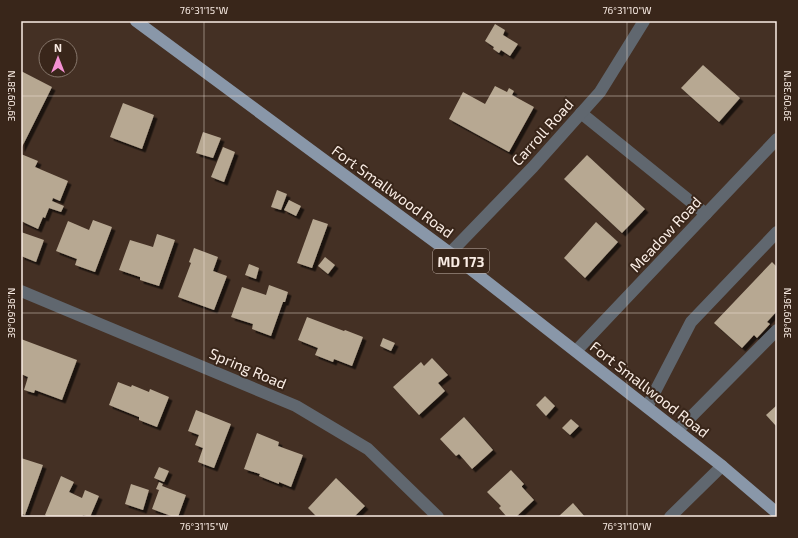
<svg xmlns="http://www.w3.org/2000/svg" width="798" height="538" viewBox="0 0 798 538" font-family="'Exo 2',sans-serif">
  <style>
    .building { fill: #b7a892; filter: url(#shadow) }
    .lines { fill: none; stroke-linecap: round; stroke-linejoin: round }
    .lane { stroke: #60676f; stroke-width: 12 }
    .street { stroke: #60676f; stroke-width: 12 }
    .primary { stroke: #8997a9; stroke-width: 12 }
    .ticks { fill: none; stroke: #faede5; stroke-width: 1; stroke-opacity: 0.45 }
    .labels { text-anchor: middle; dominant-baseline: central; stroke-width: 4; stroke-linejoin: round; paint-order: stroke }
    .shield { fill: #39261a; stroke: #c0b1a8; stroke-width: 1 }
    .shield-label { font-size: 14px; font-weight: bold; fill: #faede5 }
    .street-label { font-size: 15px; fill: #faede5; stroke: #39261a }
    .neatline { fill: none; stroke: #faede5; stroke-width: 1.5 }
    .ticks-label { font-size: 10px; text-anchor: middle; fill: #faede5 }
  </style>
  <defs>
    <filter id="shadow"><feDropShadow dx="3.5" dy="3.5" stdDeviation="0" flood-color="#0009"/></filter>
  </defs>
  <rect width="100%" height="100%" fill="#443024"/>
  <g class="building">
    <path d="M 495,24 L 505,30 L 503,35 L 518,44 L 510,56 L 501,50 L 499,53 L 493,49 L 494,47 L 485,41 Z"/>
    <path d="M 703,65 L 740,98 L 719,122 L 681,88 Z"/>
    <path d="M 21,71 L 52,87 L 21,149 Z"/>
    <path d="M 495,86 L 507,92 L 509,88 L 514,91 L 512,95 L 534,107 L 509,152 L 449,119 L 463,92 L 485,104 Z"/>
    <path d="M 123,103 L 154,115 L 142,149 L 110,137 Z"/>
    <path d="M 203,132 L 221,138 L 213,158 L 196,153 Z"/>
    <path d="M 223,147 L 235,152 L 224,182 L 211,177 Z"/>
    <path d="M 21,154 L 38,161 L 35,167 L 68,181 L 60,201 L 53,198 L 52,201 L 64,206 L 61,212 L 49,208 L 45,218 L 43,217 L 38,229 L 21,221 Z"/>
    <path d="M 587,155 L 645,209 L 622,233 L 564,179 Z"/>
    <path d="M 277,190 L 287,194 L 281,210 L 271,207 Z"/>
    <path d="M 289,200 L 301,206 L 296,216 L 284,210 Z"/>
    <path d="M 313,219 L 328,224 L 312,268 L 297,263 Z"/>
    <path d="M 93,220 L 112,227 L 95,272 L 75,265 L 77,259 L 56,251 L 68,221 L 89,230 Z"/>
    <path d="M 596,222 L 618,242 L 585,278 L 564,258 Z"/>
    <path d="M 21,232 L 44,240 L 36,262 L 21,256 Z"/>
    <path d="M 157,234 L 175,240 L 159,286 L 140,280 L 140,277 L 119,270 L 130,240 L 153,247 Z"/>
    <path d="M 194,248 L 218,257 L 213,271 L 227,276 L 214,310 L 178,297 L 191,263 L 189,262 Z"/>
    <path d="M 325,257 L 335,265 L 328,274 L 318,266 Z"/>
    <path d="M 772,262 L 777,267 L 777,311 L 767,322 L 770,324 L 757,338 L 754,335 L 742,348 L 714,323 Z"/>
    <path d="M 249,264 L 259,268 L 256,279 L 245,275 Z"/>
    <path d="M 269,285 L 288,292 L 285,302 L 283,302 L 271,336 L 252,329 L 253,324 L 231,317 L 242,287 L 266,295 Z"/>
    <path d="M 307,317 L 344,331 L 345,330 L 363,337 L 352,366 L 334,359 L 333,362 L 315,355 L 318,348 L 298,340 Z"/>
    <path d="M 383,338 L 395,343 L 391,351 L 380,346 Z"/>
    <path d="M 21,339 L 77,360 L 62,400 L 35,390 L 34,393 L 24,390 L 28,377 L 21,374 Z"/>
    <path d="M 432,358 L 448,375 L 438,383 L 445,391 L 419,415 L 393,387 L 421,362 L 424,366 Z"/>
    <path d="M 118,382 L 131,387 L 132,385 L 149,392 L 150,389 L 169,397 L 157,427 L 139,420 L 139,417 L 109,405 Z"/>
    <path d="M 545,396 L 555,406 L 546,416 L 536,405 Z"/>
    <path d="M 777,405 L 777,427 L 766,415 Z"/>
    <path d="M 196,410 L 231,424 L 214,468 L 198,462 L 203,448 L 195,445 L 199,435 L 188,431 Z"/>
    <path d="M 464,417 L 493,450 L 472,469 L 459,454 L 456,456 L 440,439 Z"/>
    <path d="M 571,419 L 579,426 L 570,435 L 562,428 Z"/>
    <path d="M 257,433 L 279,442 L 278,446 L 303,455 L 291,487 L 279,482 L 279,484 L 259,476 L 260,474 L 244,469 Z"/>
    <path d="M 21,458 L 43,465 L 25,515 L 21,514 Z"/>
    <path d="M 159,467 L 169,471 L 164,482 L 154,478 Z"/>
    <path d="M 511,470 L 524,484 L 522,486 L 522,487 L 534,500 L 516,517 L 507,517 L 499,508 L 501,506 L 487,492 Z"/>
    <path d="M 61,476 L 74,482 L 69,492 L 82,498 L 85,490 L 99,496 L 90,517 L 83,515 L 82,517 L 48,517 L 45,515 Z"/>
    <path d="M 336,478 L 365,506 L 354,517 L 317,517 L 308,508 Z"/>
    <path d="M 159,482 L 163,484 L 162,486 L 186,495 L 178,517 L 174,517 L 152,509 L 159,490 L 156,489 Z"/>
    <path d="M 131,484 L 149,490 L 143,510 L 125,504 Z"/>
    <path d="M 573,503 L 585,517 L 558,517 Z"/>
  </g>
  <g class="lines">
    <g class="lane">
      <path d="M 581,113 L 706,214"/>
      <path d="M 647,407 L 691,322 L 777,232"/>
      <path d="M 677,431 L 777,330"/>
    </g>
    <g class="street">
      <path d="M 450,253 L 533,167 L 600,92 L 644,21"/>
      <path d="M 21,291 L 296,406 L 368,449 L 438,517"/>
      <path d="M 576,351 L 777,139"/>
      <path d="M 670,517 L 722,466"/>
    </g>
    <path class="primary" d="M 136,21 L 450,253 L 722,466 L 777,513"/>
  </g>
  <path class="ticks" d="M 204,21 L 204,517M 627,21 L 627,517M 21,96 L 777,96M 21,313 L 777,313"/>
  <g class="labels">
    <rect class="shield" x="433" y="249" width="56" height="24" rx="3"/>
    <g class="shield-label">
      <text x="461" y="261">MD 173</text>
    </g>
    <g class="street-label">
      <text transform="translate(542 132) rotate(-48)">Carroll Road</text>
      <text transform="translate(393 191) rotate(36)">Fort Smallwood Road</text>
      <text transform="translate(665 234) rotate(-47)">Meadow Road</text>
      <text transform="translate(248 368) rotate(23)">Spring Road</text>
      <text transform="translate(650 389) rotate(38)">Fort Smallwood Road</text>
    </g>
  </g>
  <rect width="798" height="538" fill="none" stroke="#39261a" stroke-width="44"/>
  <g transform="translate(58 58)"><circle r="19" fill="#39261a" stroke="#86766b"/>
  <path d="M0-3L7 15L0 10L-7 15Z" fill="#f491d3"/>
  <text y="-6" font-size="11" font-weight="bold" text-anchor="middle" fill="#faede5">N</text>
  </g>
  <rect x="22" y="22" width="754" height="494" class="neatline"/>
  <g class="ticks-label">
    <text x="204" y="14">76°31'15"W</text>
    <text x="627" y="14">76°31'10"W</text>
    <text transform="translate(11 96) rotate(-90)" y="4">39°09'38"N</text>
    <text transform="translate(787 96) rotate(-90)" y="4">39°09'38"N</text>
    <text transform="translate(11 313) rotate(-90)" y="4">39°09'36"N</text>
    <text transform="translate(787 313) rotate(-90)" y="4">39°09'36"N</text>
    <text x="204" y="530">76°31'15"W</text>
    <text x="627" y="530">76°31'10"W</text>
  </g>
</svg>
